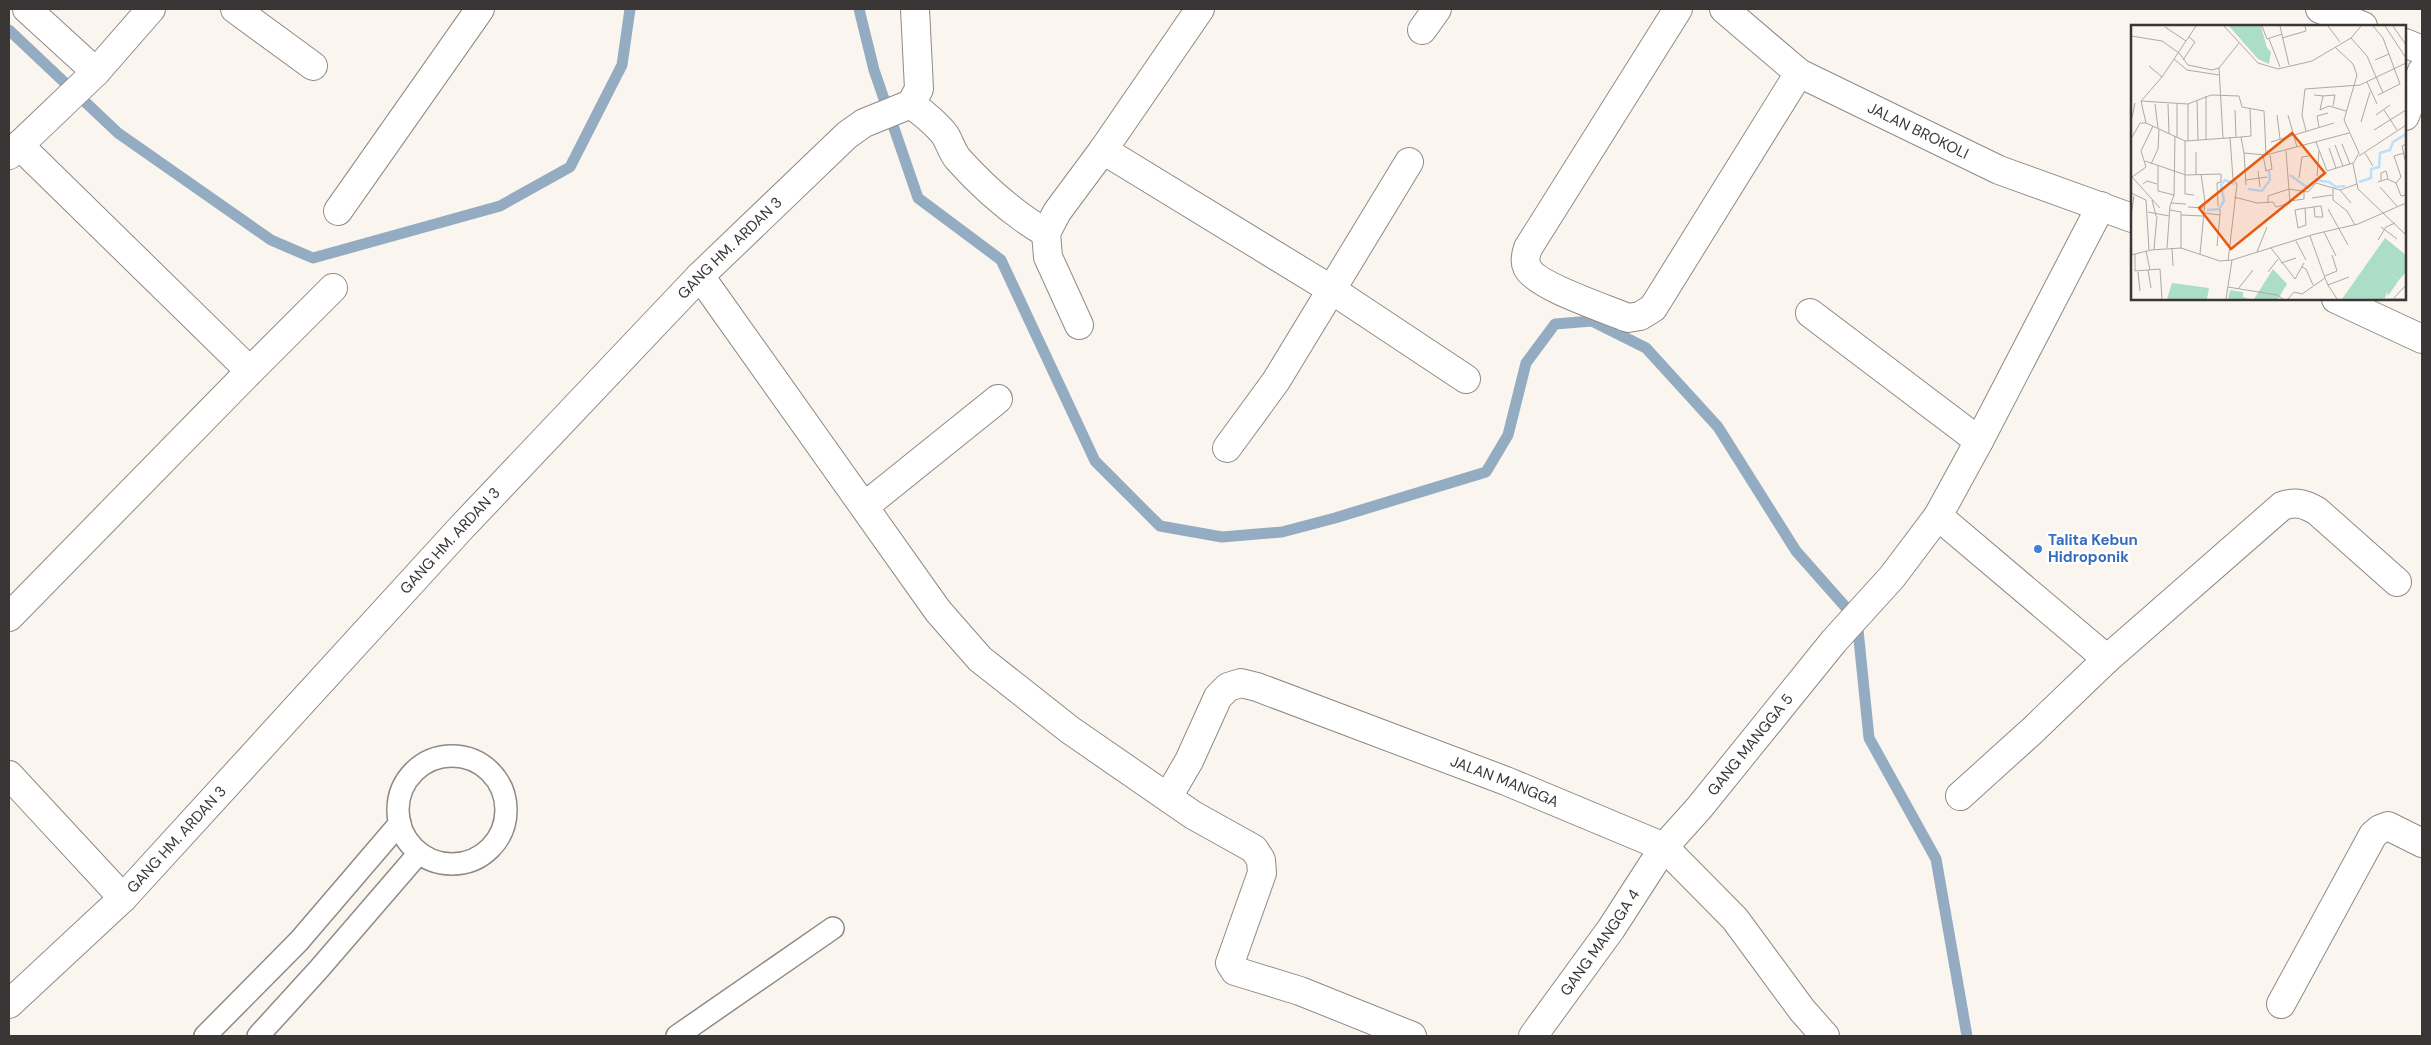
<svg xmlns="http://www.w3.org/2000/svg" width="2431" height="1045" viewBox="0 0 2431 1045" font-family="'DM Sans',sans-serif">
  <style>
    .lines { fill: none; stroke-linecap: round; stroke-linejoin: round }
    .stream { stroke: #93acc2; stroke-width: 11 }
    .service-casing { stroke: #908a87; stroke-width: 24 }
    .minor-casing { stroke: #908a87; stroke-width: 30 }
    .service { stroke: #fff; stroke-width: 21 }
    .minor { stroke: #fff; stroke-width: 28 }
    .shop-dot { fill: #3f7fe0; stroke: #fff; stroke-width: 2 }
    .labels { text-anchor: middle; dominant-baseline: central; stroke-width: 4.5; stroke-linejoin: round; paint-order: stroke }
    .street-label { font-size: 15px; fill: #393635; stroke: #fff }
    .shop-label { font-size: 15px; font-weight: bold; fill: #366cbe; stroke: #fff; text-anchor: start }
    .inset-river { fill: none; stroke: #badfff; stroke-width: 2.5 }
    .inset-road { fill: none; stroke: #ada9a5; stroke-width: 1 }
    .view { fill: #e8590c; fill-opacity: 0.15; stroke: #e8590c; stroke-width: 2.5 }
    .inset-edge { fill: none; stroke: #393635; stroke-width: 2.5 }
  </style>
  <rect width="100%" height="100%" fill="#fbf5f0"/>
  <g class="lines">
    <g class="stream">
      <path d="M 859,9 L 874,70 L 918,198 L 1001,260 L 1095,461 L 1160,526 L 1222,537 L 1282,532 L 1335,518 L 1486,472 L 1508,435 L 1526,363 L 1555,324 L 1592,321 L 1646,348 L 1718,427 L 1796,551 L 1857,620 L 1869,738 L 1936,859 L 1967,1036"/>
      <path d="M 9,30 L 118,133 L 271,240 L 313,258 L 500,206 L 570,167 L 622,65 L 630,9"/>
    </g>
    <defs>
      <g id="service">
        <circle cx="452" cy="810" r="54"/>
        <path d="M 205,1036 L 299,941 L 400,823"/>
        <path d="M 258,1036 L 319,969 L 419,853"/>
        <path d="M 677,1036 L 833,928"/>
      </g>
      <g id="minor">
        <path d="M 27,9 L 96,72"/>
        <path d="M 235,9 L 313,66"/>
        <path d="M 1678,9 L 1528,248 C 1526,254 1524,261 1527,267 C 1535,286 1607,309 1628,318 L 1640,316 L 1653,308 L 1799,73"/>
        <path id="s1" d="M 1724,9 L 1799,73 L 1999,170 L 2132,218"/>
        <path d="M 2320,9 L 2363,26"/>
        <path d="M 1422,30 L 1437,9"/>
        <path d="M 2405,43 L 2422,50"/>
        <path d="M 911,104 C 923,113 936,123 945,135 C 950,143 952,152 958,159 C 984,188 1012,213 1046,233"/>
        <path d="M 911,104 L 919,89 L 915,9"/>
        <path d="M 2405,116 L 2422,71"/>
        <path d="M 19,145 L 250,371 L 333,288"/>
        <path d="M 1103,150 L 1332,290 L 1466,379"/>
        <path d="M 9,155 L 96,72 L 151,9"/>
        <path d="M 338,211 L 480,9"/>
        <path d="M 700,276 L 938,611 L 980,659 L 1070,730 L 1193,815 L 1254,849 L 1261,860 L 1262,873 L 1230,963 L 1235,971 L 1300,991 L 1412,1036"/>
        <path d="M 2336,299 L 2422,339"/>
        <path d="M 1810,313 L 1979,441"/>
        <path d="M 1079,325 L 1048,257 L 1046,233 L 1057,212 L 1103,150 L 1200,9"/>
        <path d="M 1227,448 L 1276,381 L 1409,162"/>
        <path d="M 865,506 L 998,399"/>
        <path d="M 1938,516 L 2107,659"/>
        <path d="M 9,617 L 250,371"/>
        <path d="M 9,775 L 123,898"/>
        <path d="M 1960,796 L 2032,731 L 2107,659 L 2282,506 C 2296,501 2305,504 2317,511 L 2397,582"/>
        <path id="s2" d="M 1168,797 L 1189,761 L 1218,697 L 1228,687 L 1241,683 L 1257,687 L 1506,781 L 1664,847 L 1735,919 L 1802,1010 L 1825,1036"/>
        <path id="s3" d="M 9,1004 L 123,898 L 461,528 L 700,276 L 847,135 L 864,123 L 911,104"/>
        <path d="M 2281,1004 L 2373,835 L 2380,829 L 2388,826 L 2422,843"/>
        <path id="s4" d="M 1533,1036 L 1611,929 L 1664,847 L 1699,808 L 1834,641 L 1892,577 L 1938,516 L 1979,441 L 2101,206"/>
      </g>
    </defs>
    <use href="#service" class="service-casing"/>
    <use href="#minor" class="minor-casing"/>
    <use href="#service" class="service"/>
    <use href="#minor" class="minor"/>
  </g>
  <circle class="shop-dot" cx="2038" cy="549" r="5"/>
  <g class="labels">
    <g class="street-label">
      <text stroke="none"><textPath href="#s1" startOffset="231">JALAN BROKOLI</textPath></text>
      <text stroke="none"><textPath href="#s3" startOffset="1045">GANG HM. ARDAN 3</textPath></text>
      <text stroke="none"><textPath href="#s3" startOffset="640">GANG HM. ARDAN 3</textPath></text>
      <text stroke="none"><textPath href="#s4" startOffset="364">GANG MANGGA 5</textPath></text>
      <text stroke="none"><textPath href="#s2" startOffset="421">JALAN MANGGA</textPath></text>
      <text stroke="none"><textPath href="#s3" startOffset="235">GANG HM. ARDAN 3</textPath></text>
      <text stroke="none"><textPath href="#s4" startOffset="115">GANG MANGGA 4</textPath></text>
    </g>
    <g class="shop-label">
      <text x="2048" y="540">Talita Kebun<tspan x="2048" dy="17">Hidroponik</tspan></text>
    </g>
  </g>
  <g transform="translate(2131 25)">
    <rect width="275" height="275" fill="#fbf5f0"/>
    <path d="M 254,213 L 275,230 L 275,247 L 268,255 L 261,249 L 254,274 L 211,274 ZM 142,244 L 156,259 L 147,274 L 123,274 ZM 99,265 L 112,267 L 112,272 L 119,274 L 97,274 Z" fill="#acdec7"/>
    <path d="M 98,1 L 130,1 L 136,23 L 140,27 L 138,39 L 127,34 ZM 261,249 L 268,255 L 257,271 L 255,262 ZM 41,258 L 78,263 L 76,274 L 36,274 Z" fill="#acdec7"/>
    <path class="inset-river" d="M 159,150 L 177,163 L 185,155 L 198,157 L 205,162 L 214,161M 228,157 L 240,153 L 240,144 L 248,142 L 249,128 L 259,125 L 262,117 L 275,109M 117,164 L 131,166 L 139,155 L 138,146M 76,185 L 88,184 L 93,176 L 90,160 L 94,155 L 104,159"/>
    <path class="inset-road" d="M 65,1 L 31,52 L 10,76 L 15,98 L 54,116 L 110,112 L 113,128 L 135,130 L 218,108M 93,1 L 127,38 L 147,44 L 181,36 L 220,13 L 230,1M 131,1 L 136,14 L 151,9M 149,1 L 158,40M 197,1 L 209,17M 242,1 L 252,13 L 269,59 L 247,70M 254,1 L 275,33M 262,1 L 275,20M 34,2 L 55,16M 0,11 L 31,16 L 48,28 L 57,40 L 81,45 L 88,43M 151,13 L 175,6 L 174,1M 220,13 L 236,31 L 252,68M 138,14 L 149,42M 204,22 L 222,39 L 226,50 L 213,95 L 228,128 L 222,139 L 227,164 L 275,210M 43,34 L 56,45 L 88,50M 52,35 L 64,17 L 58,12M 244,35 L 258,29M 18,41 L 31,52M 236,57 L 246,79M 183,70 L 192,71 L 189,85M 75,71 L 75,114M 192,71 L 204,70 L 202,81M 66,75 L 67,115M 10,76 L 57,79 L 80,70 L 108,71 L 111,82 L 133,86 L 135,130M 24,79 L 27,103M 37,79 L 38,109M 46,79 L 46,112M 57,79 L 57,116M 104,85 L 105,112M 189,85 L 198,81 L 215,86M 253,85 L 266,105M 146,90 L 149,114M 157,90 L 166,122M 245,90 L 259,80M 0,97 L 4,78M 230,97 L 239,67M 188,102 L 186,91 L 197,88M 243,105 L 275,85M 175,106 L 171,90 L 174,64 L 229,60 L 275,38M 99,112 L 102,154 L 106,159M 110,112 L 120,111 L 119,83M 92,113 L 88,43 L 108,18M 0,114 L 9,98 L 15,98M 54,116 L 54,169 L 63,170M 140,117 L 203,98M 185,117 L 196,146 L 222,138M 211,119 L 219,139M 275,119 L 271,121 L 275,139M 204,120 L 212,141M 198,123 L 205,143M 65,127 L 65,150M 113,128 L 115,160M 234,128 L 242,141M 132,130 L 135,146 L 141,144 L 139,130M 228,131 L 275,100M 14,136 L 55,150 L 90,149 L 90,157 L 86,158 L 87,181M 20,139 L 27,124 L 28,104M 27,141 L 27,166 L 43,170M 127,146 L 129,162M 186,151 L 188,126M 1,152 L 15,142 L 10,126 L 22,101M 1,152 L 29,183M 168,153 L 171,132 L 178,131M 115,155 L 136,152M 250,156 L 250,148 L 255,146 L 257,154M 247,157 L 256,154 L 265,158M 265,158 L 270,152 L 263,131 L 273,128M 265,158 L 270,171 L 275,170M 12,159 L 16,156 L 26,159M 249,162 L 266,181M 202,163 L 202,175 L 216,186 L 224,200M 209,165 L 220,178M 0,168 L 15,175 L 18,225M 103,172 L 126,178 L 142,177 L 145,182 L 159,178 L 155,126M 181,173 L 201,170M 21,175 L 25,191M 159,176 L 173,174 L 173,167M 40,178 L 55,179M 137,178 L 137,171 L 158,164 L 177,167 L 185,158 L 209,165 L 226,159M 57,182 L 73,183M 174,183 L 175,200 L 167,203 L 164,185 ZM 174,183 L 176,183 L 189,181 L 190,181 L 192,192 L 184,192 L 183,182M 197,184 L 217,220M 39,185 L 50,187 L 50,223M 17,187 L 38,191M 73,188 L 89,190 L 89,184M 50,190 L 72,191M 0,191 L 3,171M 250,202 L 266,214M 193,207 L 205,231M 247,215 L 255,202 L 264,198M 165,216 L 175,235M 86,221 L 89,190M 36,223 L 39,181 L 43,170 L 44,111M 41,223 L 42,241M 140,223 L 164,254 L 173,238M 23,224 L 26,191M 15,226 L 19,245M 126,227 L 136,202M 4,229 L 4,246 L 29,244 L 31,274M 69,229 L 74,177 L 70,149M 0,230 L 20,225 L 50,223 L 89,236 L 101,235 L 184,209 L 227,199 L 275,178M 97,236 L 106,159M 150,238 L 165,233M 171,242 L 175,244 L 182,260M 17,245 L 20,263M 7,247 L 9,266M 137,247 L 147,234M 194,251 L 206,246 L 201,230M 194,253 L 197,260 L 218,252M 197,260 L 206,274M 97,262 L 146,270 L 152,274M 107,264 L 122,245M 263,273 L 275,260M 95,274 L 101,235M 157,274 L 163,267 L 171,269 L 194,253 L 179,211M 256,274 L 275,274"/>
    <path class="view" d="M 161,108 L 194,148 L 100,224 L 68,183 Z"/>
    <rect width="275" height="275" class="inset-edge"/>
  </g>
  <rect width="2431" height="1045" fill="none" stroke="#393635" stroke-width="20"/>
</svg>
